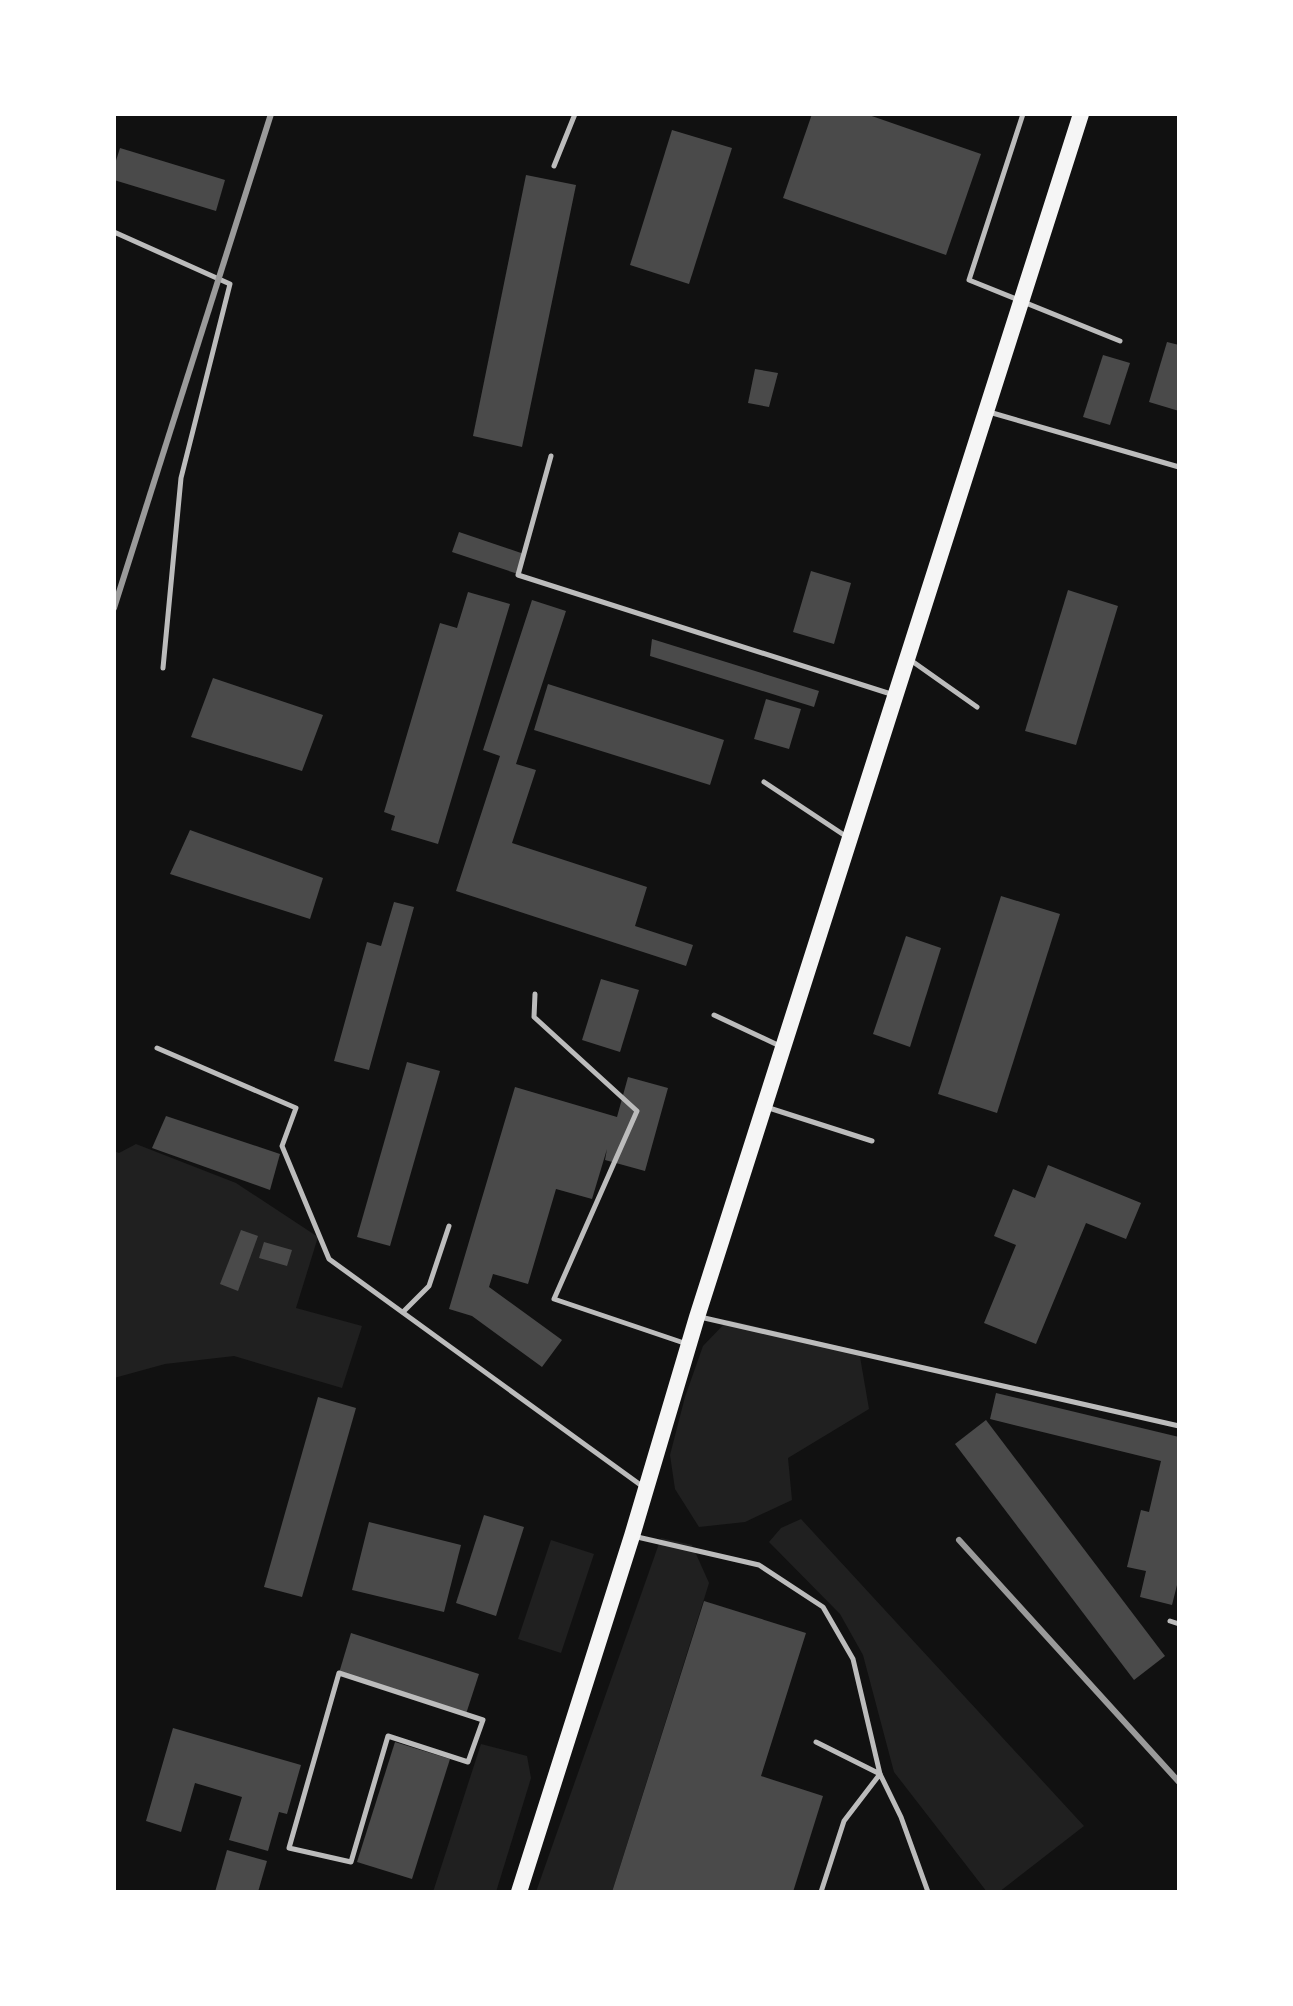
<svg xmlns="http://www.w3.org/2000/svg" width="1293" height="2006" viewBox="0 0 1293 2006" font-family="'Fira Sans',sans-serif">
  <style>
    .green { fill: #202020 }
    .building { fill: #4a4a4a }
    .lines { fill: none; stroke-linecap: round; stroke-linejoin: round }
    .service { stroke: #bcbcbc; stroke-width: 5 }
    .secondary { stroke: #f5f5f5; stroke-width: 16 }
    .rail { stroke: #9a9a9a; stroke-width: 6 }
  </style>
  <rect width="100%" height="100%" fill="#111"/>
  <g class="green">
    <path d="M 136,1144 L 236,1183 L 318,1237 L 296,1308 L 362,1326 L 342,1388 L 234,1356 L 165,1364 L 114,1378 L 114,1151 L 119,1153 Z"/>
    <path d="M 728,1320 L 859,1351 L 869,1409 L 788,1458 L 792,1500 L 745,1522 L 699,1527 L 675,1489 L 670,1455 L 685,1397 L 703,1346 Z"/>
    <path d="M 801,1519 L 1084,1826 L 999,1892 L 987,1892 L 894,1772 L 863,1655 L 840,1614 L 769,1542 L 781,1528 Z"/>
    <path d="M 661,1538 L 692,1545 L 709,1583 L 612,1892 L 536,1892 Z"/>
    <path d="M 551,1540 L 594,1554 L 561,1653 L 518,1639 Z"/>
    <path d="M 481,1744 L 527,1756 L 531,1778 L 496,1892 L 433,1892 Z"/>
  </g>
  <g class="building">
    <path d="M 812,114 L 866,114 L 981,154 L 946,255 L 783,198 Z"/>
    <path d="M 672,130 L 732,148 L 689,284 L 630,265 Z"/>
    <path d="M 120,148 L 225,180 L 216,211 L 114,180 L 114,167 Z"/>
    <path d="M 526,175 L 576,185 L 522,447 L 473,436 Z"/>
    <path d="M 1167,342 L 1179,345 L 1179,411 L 1149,402 Z"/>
    <path d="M 1103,355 L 1130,363 L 1110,425 L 1083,417 Z"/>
    <path d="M 755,369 L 778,373 L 769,407 L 748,403 Z"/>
    <path d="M 459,532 L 524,554 L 518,574 L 452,552 Z"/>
    <path d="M 811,571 L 851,583 L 834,644 L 793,632 Z"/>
    <path d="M 1068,590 L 1118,606 L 1076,745 L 1025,731 Z"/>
    <path d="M 468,592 L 510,604 L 438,844 L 391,830 L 395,816 L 384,812 L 440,623 L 457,628 Z"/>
    <path d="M 532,600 L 566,611 L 516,764 L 536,770 L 512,843 L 647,887 L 635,926 L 693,945 L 686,966 L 456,891 L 500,756 L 483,750 Z"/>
    <path d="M 652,639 L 819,691 L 814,707 L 650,656 Z"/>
    <path d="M 213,678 L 323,715 L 302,771 L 191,737 Z"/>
    <path d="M 548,684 L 724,740 L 710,785 L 534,730 Z"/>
    <path d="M 766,699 L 801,709 L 789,749 L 754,739 Z"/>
    <path d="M 190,830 L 323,878 L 310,919 L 170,874 Z"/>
    <path d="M 1001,896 L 1060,914 L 997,1113 L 938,1094 Z"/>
    <path d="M 394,902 L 414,907 L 369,1070 L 334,1061 L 367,942 L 381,946 Z"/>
    <path d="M 906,936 L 941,948 L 910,1047 L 873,1034 Z"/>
    <path d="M 601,979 L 639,990 L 620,1052 L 582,1040 Z"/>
    <path d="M 407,1062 L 440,1071 L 390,1246 L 357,1237 Z"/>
    <path d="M 628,1077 L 668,1088 L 645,1171 L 605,1160 L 607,1149 L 592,1199 L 556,1189 L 528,1284 L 493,1274 L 489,1287 L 562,1340 L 542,1367 L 472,1316 L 449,1309 L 515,1087 L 617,1117 Z"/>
    <path d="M 166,1116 L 280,1154 L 270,1190 L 152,1148 Z"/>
    <path d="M 1048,1165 L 1141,1203 L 1126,1239 L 1086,1223 L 1036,1344 L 984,1323 L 1016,1245 L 994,1236 L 1013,1189 L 1035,1198 Z"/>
    <path d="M 241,1230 L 258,1236 L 238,1291 L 220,1284 Z"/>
    <path d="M 264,1242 L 292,1250 L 287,1266 L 259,1258 Z"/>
    <path d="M 996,1393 L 1179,1437 L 1179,1577 L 1172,1605 L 1140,1597 L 1146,1571 L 1127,1567 L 1141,1510 L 1149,1512 L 1161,1461 L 990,1419 Z"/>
    <path d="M 318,1397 L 356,1408 L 302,1597 L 264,1587 Z"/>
    <path d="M 986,1420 L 1165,1656 L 1134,1680 L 955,1444 Z"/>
    <path d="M 484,1515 L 524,1527 L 496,1616 L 456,1603 Z"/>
    <path d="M 369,1522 L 461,1545 L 444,1612 L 352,1590 Z"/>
    <path d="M 704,1601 L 806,1633 L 761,1776 L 823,1796 L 793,1892 L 612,1892 Z"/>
    <path d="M 351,1633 L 479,1674 L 466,1714 L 339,1673 Z"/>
    <path d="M 173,1728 L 301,1765 L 287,1814 L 279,1812 L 268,1851 L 229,1840 L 242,1797 L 195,1783 L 181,1832 L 146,1821 Z"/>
    <path d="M 395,1742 L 450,1759 L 412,1879 L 357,1862 Z"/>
    <path d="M 227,1850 L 267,1861 L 258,1892 L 215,1892 Z"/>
  </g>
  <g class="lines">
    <g class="service">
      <path d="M 1023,114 L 969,280 L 1120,341"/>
      <path d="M 554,166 L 575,114"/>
      <path d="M 114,232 L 230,284 L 181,478 L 163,668"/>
      <path d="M 989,412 L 1179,467"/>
      <path d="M 551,456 L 518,575 L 894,695"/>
      <path d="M 909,659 L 977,707"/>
      <path d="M 764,782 L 847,837"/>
      <path d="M 535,994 L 534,1017 L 637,1111 L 554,1299 L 684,1343"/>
      <path d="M 714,1015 L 782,1047"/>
      <path d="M 157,1048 L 296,1108 L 282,1146 L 329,1259 L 642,1486"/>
      <path d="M 766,1107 L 872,1141"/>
      <path d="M 403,1312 L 429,1286 L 449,1226"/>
      <path d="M 700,1317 L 1179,1426"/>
      <path d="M 633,1536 L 759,1565 L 823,1607 L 853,1659 L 880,1774 L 816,1742"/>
      <path d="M 1170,1621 L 1179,1624"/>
      <path d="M 339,1673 L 483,1720 L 468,1762 L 388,1736 L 351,1862 L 289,1848 Z"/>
      <path d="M 821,1892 L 844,1821 L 880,1774 L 901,1817 L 928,1892"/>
    </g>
    <path class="secondary" d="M 519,1892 L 632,1536 L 697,1317 L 1081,114"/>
    <g class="rail">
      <path d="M 114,608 L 271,114"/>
      <path d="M 959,1540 L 1179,1782"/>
    </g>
  </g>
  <rect width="1293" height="2006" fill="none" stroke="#ffffff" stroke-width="232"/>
</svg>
